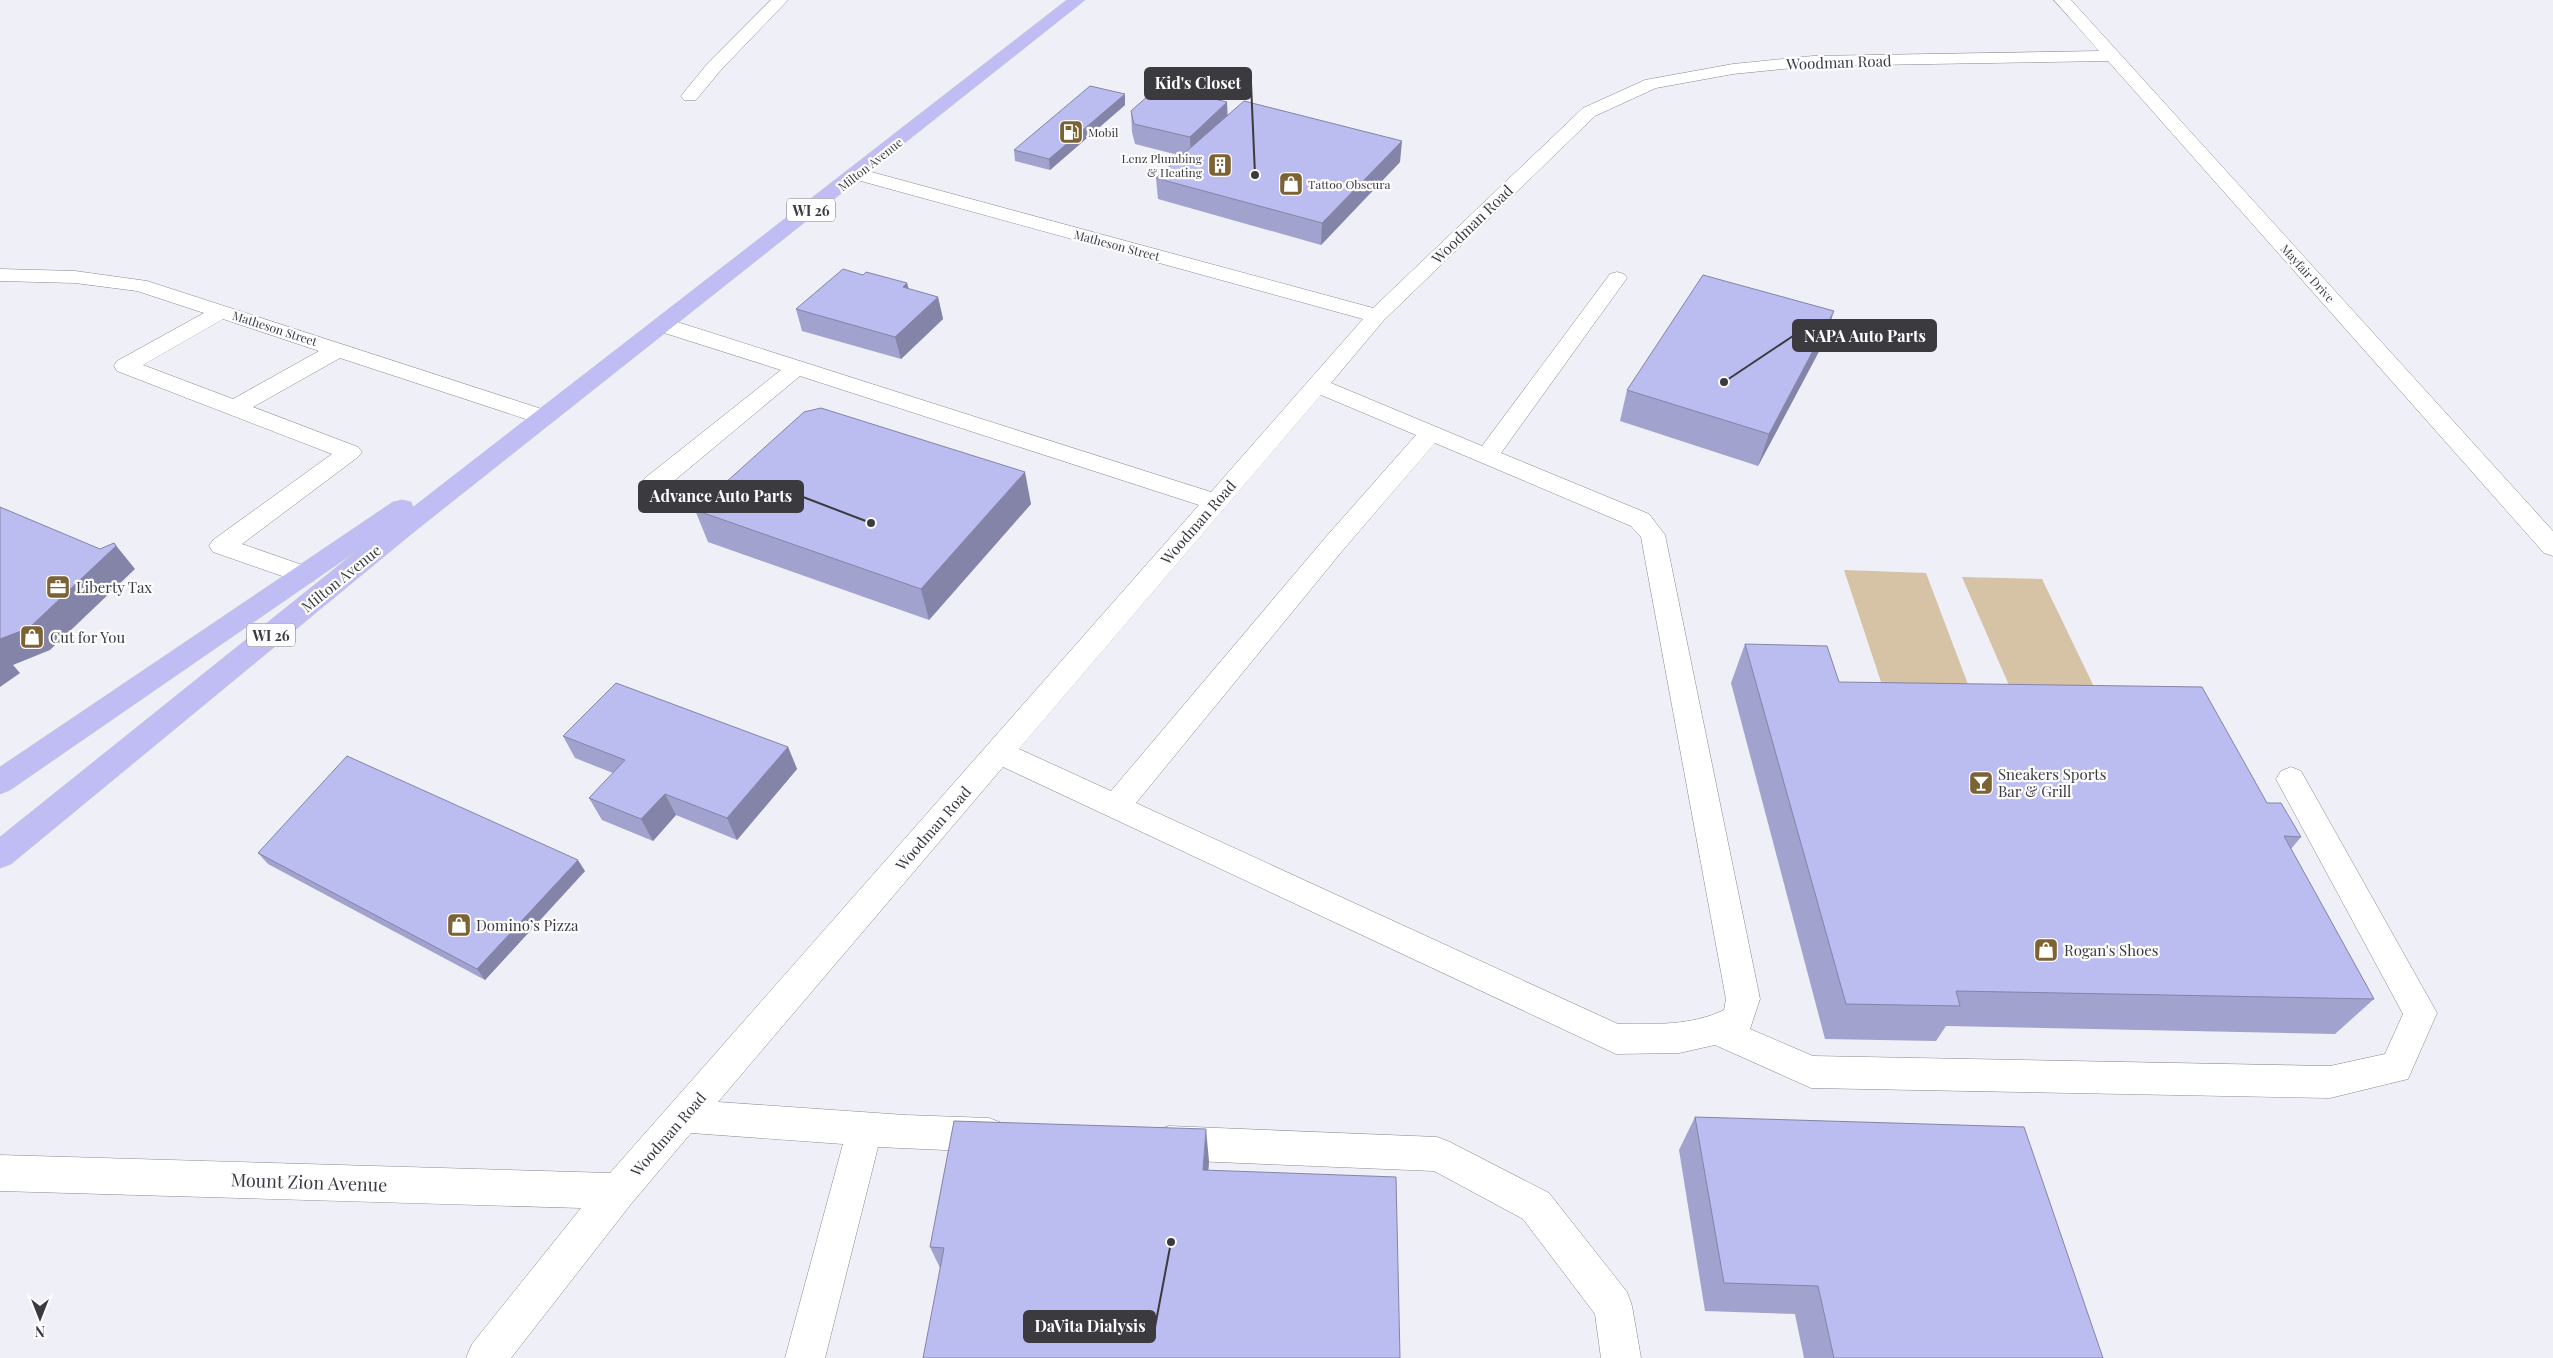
<svg xmlns="http://www.w3.org/2000/svg" width="2553" height="1358" viewBox="0 0 2553 1358" font-family="'Playfair Display',serif">
  <style>
    .green { fill: #d6c2a4 }
    .lines { fill: none; stroke-linecap: round; stroke-linejoin: round }
    .minor-casing { stroke: #888890; stroke-width: 1 }
    .major-casing { stroke: #cccccd; stroke-width: 1 }
    .minor { fill: #fff; fill-rule: evenodd }
    .major { fill: #bfbdf4; fill-rule: evenodd }
    .wall { fill: #a1a2ce }
    .shaded-wall { fill: #8384a7 }
    .building { fill: #bbbcef; stroke: #8384a7 }
    .labels { text-anchor: middle; dominant-baseline: central; stroke-width: 4.5; stroke-linejoin: round; paint-order: stroke }
    .far-poi-label { font-size: 12px; fill: #3b3b3f; stroke: #fdfdff; text-anchor: start }
    .far-street-label { font-size: 12px; fill: #3b3b3f; stroke: #fdfdff }
    .shield { fill: #fdfdff; stroke: #757579; stroke-width: 1 }
    .shield-label { font-size: 14px; font-weight: bold; fill: #3b3b3f }
    .street-label { font-size: 15px; fill: #3b3b3f; stroke: #fdfdff }
    .poi-label { font-size: 15px; fill: #3b3b3f; stroke: #fdfdff; text-anchor: start }
    .near-street-label { font-size: 18px; fill: #3b3b3f; stroke: #fdfdff }
    .leader { fill: none; stroke: #3b3b3f; stroke-width: 2 }
    .callout-dot { fill: #3b3b3f; stroke: #fdfdff; stroke-width: 2 }
    .callout { fill: #3b3b3f; stroke: #3b3b3f; stroke-width: 2 }
    .callout-label { font-size: 16px; text-anchor: middle; font-weight: bold; fill: #fff }
  </style>
  <rect width="100%" height="100%" fill="#efeff8"/>
  <g class="green">
    <path d="M 1844,570 L 1926,573 L 1969,687 L 1882,685 Z"/>
    <path d="M 1962,577 L 2042,579 L 2097,693 L 2012,692 Z"/>
  </g>
  <g class="lines">
    <defs>
      <g id="minor">
        <path d="M 771,0 L 788,0 L 720,71 L 696,100 L 684,100 L 681,96 L 708,63 Z"/>
        <path d="M 2054,0 L 2071,0 L 2553,531 L 2553,556 L 2544,553 L 2108,61 L 1813,66 L 1733,74 L 1656,88 L 1595,116 L 1384,320 L 1331,383 L 1482,446 L 1610,274 L 1617,272 L 1624,274 L 1627,278 L 1501,453 L 1649,514 L 1665,535 L 1760,999 L 1750,1029 L 1813,1056 L 2330,1066 L 2385,1054 L 2403,1014 L 2276,779 L 2281,771 L 2291,767 L 2301,771 L 2437,1013 L 2408,1079 L 2330,1098 L 1811,1088 L 1715,1045 L 1679,1053 L 1616,1054 L 1003,767 L 718,1102 L 905,1115 L 989,1118 L 1002,1123 L 1007,1135 L 1002,1147 L 989,1152 L 878,1147 L 825,1358 L 785,1358 L 843,1144 L 691,1133 L 631,1204 L 511,1358 L 466,1358 L 472,1344 L 581,1208 L 0,1191 L 0,1155 L 610,1173 L 1199,505 L 800,376 L 663,490 L 654,492 L 645,490 L 642,484 L 645,478 L 781,370 L 655,330 L 652,325 L 655,320 L 663,319 L 671,320 L 1211,492 L 1363,319 L 850,178 L 848,174 L 850,170 L 864,170 L 1373,308 L 1583,108 L 1645,80 L 1733,64 L 1813,56 L 2099,51 ZM 1321,395 L 1416,435 L 1325,538 L 1111,791 L 1019,749 ZM 1435,443 L 1631,526 L 1641,537 L 1726,999 L 1724,1010 C 1691,1026 1654,1024 1618,1024 L 1136,803 L 1343,550 Z"/>
        <path d="M 0,269 L 75,271 L 147,281 L 551,412 L 554,417 L 551,422 L 543,424 L 535,422 L 340,358 L 253,407 L 358,447 L 362,452 L 358,457 L 242,544 L 314,569 L 318,575 L 314,581 L 305,584 L 213,552 L 209,546 L 213,540 L 332,454 L 117,371 L 114,366 L 117,361 L 204,313 L 137,291 L 75,283 L 0,281 ZM 223,319 L 319,351 L 233,399 L 143,365 Z"/>
        <path d="M 1169,1126 L 1437,1137 L 1450,1142 L 1549,1193 L 1627,1292 L 1632,1306 L 1641,1358 L 1601,1358 L 1595,1314 L 1523,1219 L 1434,1171 L 1169,1160 L 1156,1155 L 1151,1143 L 1156,1131 Z"/>
      </g>
      <path id="major" d="M 1067,0 L 1085,0 L 415,531 L 11,864 L 0,868 L 0,837 L 358,550 L 10,790 L 0,794 L 0,767 L 393,502 L 402,500 L 411,502 L 413,507 Z"/>
    </defs>
    <use href="#minor" class="minor-casing"/>
    <use href="#major" class="major-casing"/>
    <use href="#minor" class="minor"/>
    <use href="#major" class="major"/>
  </g>
  <g class="wall">
    <path d="M 1125,94 L 1125,105 L 1050,170 L 1015,161 L 1014,150 Z"/>
    <path d="M 1131,111 L 1228,115 L 1400,162 L 1321,245 L 1158,199 L 1156,178 L 1182,156 L 1135,144 L 1132,132 Z"/>
    <path d="M 863,275 L 907,283 L 909,289 L 938,297 L 943,319 L 901,359 L 802,331 L 796,309 Z"/>
    <path d="M 1824,342 L 1758,466 L 1620,421 L 1627,390 Z"/>
    <path d="M 1031,504 L 929,620 L 708,542 L 695,510 Z"/>
    <path d="M 1745,644 L 1839,682 L 2301,837 L 2291,849 L 2374,999 L 2335,1034 L 1946,1026 L 1936,1041 L 1825,1039 L 1731,683 Z"/>
    <path d="M 563,736 L 788,747 L 797,769 L 737,840 L 676,815 L 653,841 L 602,820 L 589,798 L 613,773 L 575,758 Z"/>
    <path d="M 258,853 L 585,871 L 485,980 L 268,864 Z"/>
    <path d="M 1695,1117 L 2103,1358 L 1804,1358 L 1795,1314 L 1705,1311 L 1679,1150 Z"/>
    <path d="M 1209,1161 L 1208,1170 L 940,1268 L 930,1247 Z"/>
  </g>
  <g class="shaded-wall">
    <path d="M 1125,94 L 1125,105 L 1050,170 L 1049,159 Z"/>
    <path d="M 1227,102 L 1228,123 L 1191,158 L 1190,137 Z"/>
    <path d="M 1402,141 L 1400,162 L 1321,245 L 1322,223 Z"/>
    <path d="M 907,283 L 912,305 L 903,287 Z"/>
    <path d="M 938,297 L 943,319 L 901,359 L 895,337 Z"/>
    <path d="M 1834,311 L 1824,342 L 1758,466 L 1769,434 Z"/>
    <path d="M 1025,472 L 1031,504 L 929,620 L 921,589 Z"/>
    <path d="M 114,543 L 135,569 L 50,650 L 13,665 L 20,673 L 0,687 L 0,639 Z"/>
    <path d="M 788,747 L 797,769 L 737,840 L 727,818 Z"/>
    <path d="M 665,794 L 676,815 L 653,841 L 641,819 Z"/>
    <path d="M 578,860 L 585,871 L 485,980 L 477,969 Z"/>
    <path d="M 1206,1129 L 1209,1161 L 1206,1201 L 1203,1170 Z"/>
  </g>
  <g class="building">
    <path d="M 1090,86 L 1125,94 L 1049,159 L 1014,150 Z"/>
    <path d="M 1159,86 L 1227,102 L 1190,137 L 1134,124 L 1131,111 Z"/>
    <path d="M 1244,101 L 1402,141 L 1322,223 L 1156,178 Z"/>
    <path d="M 843,269 L 863,275 L 866,272 L 907,283 L 903,287 L 938,297 L 895,337 L 796,309 Z"/>
    <path d="M 1703,275 L 1834,311 L 1769,434 L 1627,390 Z"/>
    <path d="M 821,408 L 1025,472 L 921,589 L 695,510 L 804,412 Z"/>
    <path d="M 0,507 L 100,549 L 114,543 L 116,546 L 29,628 L 0,639 Z"/>
    <path d="M 1745,644 L 1827,646 L 1839,682 L 2202,687 L 2267,803 L 2281,803 L 2301,837 L 2284,836 L 2374,999 L 1956,991 L 1960,1006 L 1846,1004 Z"/>
    <path d="M 616,683 L 788,747 L 727,818 L 665,794 L 641,819 L 589,798 L 625,760 L 563,736 Z"/>
    <path d="M 347,756 L 578,860 L 477,969 L 258,853 Z"/>
    <path d="M 1695,1117 L 2024,1127 L 2103,1358 L 1834,1358 L 1818,1286 L 1724,1283 Z"/>
    <path d="M 954,1121 L 1206,1129 L 1203,1170 L 1396,1177 L 1400,1358 L 923,1358 L 944,1248 L 930,1247 Z"/>
  </g>
  <defs>
    <symbol id="fuel-square" viewBox="-11 -11 22 22"><rect x="-9" y="-9" width="18" height="18" rx="4" fill="#7d6234" stroke="#fdfdff"/><path d="M-5.5-6h7V0h2V4h1.3V-2.5L3-4.5l.8-.8L6-3V5H2.5V1h-1V6h-7ZM-4.2-4.7v3.2H.2V-4.7Z" fill="#fff"/></symbol>
    <symbol id="building-square" viewBox="-11 -11 22 22"><rect x="-9" y="-9" width="18" height="18" rx="4" fill="#7d6234" stroke="#fdfdff"/><path d="M-4-6H4V6H1V3H-1V6H-4ZM-2.5-4.3h1.7v1.8h-1.7ZM.8-4.3h1.7v1.8H.8ZM-2.5-1h1.7V.8h-1.7ZM.8-1h1.7V.8H.8Z" fill="#fff"/></symbol>
    <symbol id="shop-square" viewBox="-11 -11 22 22"><rect x="-9" y="-9" width="18" height="18" rx="4" fill="#7d6234" stroke="#fdfdff"/><path d="M-5-2.5h2.3a2.7 3.5 0 0 1 5.4 0H5L5.5 6h-11ZM-1.5-2.5h3a1.5 2.3 0 0 0-3 0Z" fill="#fff"/></symbol>
    <symbol id="office-square" viewBox="-11 -11 22 22"><rect x="-9" y="-9" width="18" height="18" rx="4" fill="#7d6234" stroke="#fdfdff"/><path d="M-6-3h4V-5.5h4V-3h4V5H-6ZM-1-4.5V-3h2v-1.5ZM-6 0V1H6V0Z" fill="#fff"/></symbol>
    <symbol id="bar-square" viewBox="-11 -11 22 22"><rect x="-9" y="-9" width="18" height="18" rx="4" fill="#7d6234" stroke="#fdfdff"/><path d="M-6-5H6L.8 .8V4.5H3.5V6h-7V4.5H-.8V.8Z" fill="#fff"/></symbol>
  </defs>
  <g fill-rule="evenodd">
    <use href="#fuel-square" x="1057" y="118" width="28" height="28"/>
    <use href="#building-square" x="1206" y="151" width="28" height="28"/>
    <use href="#shop-square" x="1277" y="170" width="28" height="28"/>
    <use href="#office-square" x="44" y="573" width="28" height="28"/>
    <use href="#shop-square" x="18" y="623" width="28" height="28"/>
    <use href="#bar-square" x="1967" y="769" width="28" height="28"/>
    <use href="#shop-square" x="445" y="911" width="28" height="28"/>
    <use href="#shop-square" x="2032" y="936" width="28" height="28"/>
  </g>
  <g class="labels">
    <g class="far-poi-label">
      <text x="1088" y="132">Mobil</text>
      <text x="1202" y="158" text-anchor="end">Lenz Plumbing<tspan x="1202" dy="14">&amp; Heating</tspan></text>
      <text x="1308" y="184">Tattoo Obscura</text>
    </g>
    <g class="far-street-label">
      <text transform="translate(870 164) rotate(-38)">Milton Avenue</text>
      <text transform="translate(1117 245) rotate(15)">Matheson Street</text>
      <text transform="translate(2308 273) rotate(48)">Mayfair Drive</text>
      <text transform="translate(275 328) rotate(18)">Matheson Street</text>
    </g>
    <g class="shield">
      <rect x="787" y="198.5" width="48" height="23" rx="4"/>
      <rect x="247" y="623.5" width="48" height="23" rx="4"/>
    </g>
    <g class="shield-label">
      <text x="811" y="210">WI 26</text>
      <text x="271" y="635">WI 26</text>
    </g>
    <g class="street-label">
      <text transform="translate(1839 62) rotate(-2)">Woodman Road</text>
      <text transform="translate(1472 224) rotate(-44)">Woodman Road</text>
      <text transform="translate(1198 522) rotate(-49)">Woodman Road</text>
      <text transform="translate(341 578) rotate(-39)">Milton Avenue</text>
      <text transform="translate(933 828) rotate(-49)">Woodman Road</text>
      <text transform="translate(668 1134) rotate(-49)">Woodman Road</text>
    </g>
    <g class="poi-label">
      <text x="76" y="587">Liberty Tax</text>
      <text x="50" y="637">Cut for You</text>
      <text x="1998" y="774">Sneakers Sports<tspan x="1998" dy="17">Bar &amp; Grill</tspan></text>
      <text x="476" y="925">Domino’s Pizza</text>
      <text x="2064" y="950">Rogan's Shoes</text>
    </g>
    <g class="near-street-label">
      <text transform="translate(309 1182) rotate(2)">Mount Zion Avenue</text>
    </g>
  </g>
  <path class="leader" d="M1255 175L1251 83M1724 382L1793 336M871 523L803 497M1171 1242L1155 1327"/>
  <g class="callout-dot">
    <circle cx="1255" cy="175" r="5"/>
    <circle cx="1724" cy="382" r="5"/>
    <circle cx="871" cy="523" r="5"/>
    <circle cx="1171" cy="1242" r="5"/>
  </g>
  <g class="callout">
    <rect x="1145" y="68" width="106" height="31" rx="5"/>
    <rect x="1793" y="320" width="143" height="31" rx="5"/>
    <rect x="639" y="481" width="164" height="31" rx="5"/>
    <rect x="1024" y="1311" width="131" height="31" rx="5"/>
  </g>
  <g class="callout-label">
    <text x="1198" y="89">Kid's Closet</text>
    <text x="1865" y="342">NAPA Auto Parts</text>
    <text x="721" y="502">Advance Auto Parts</text>
    <text x="1090" y="1332">DaVita Dialysis</text>
  </g>
  <g transform="translate(40 1318) rotate(180)" stroke="#fdfdff" stroke-width="4" paint-order="stroke">
  <path d="M0-4L9 19L0 12L-9 19Z" fill="#3b3b3f"/>
  <text y="-8" font-size="14" font-weight="bold" text-anchor="middle" fill="#3b3b3f">N</text>
  </g>
</svg>
